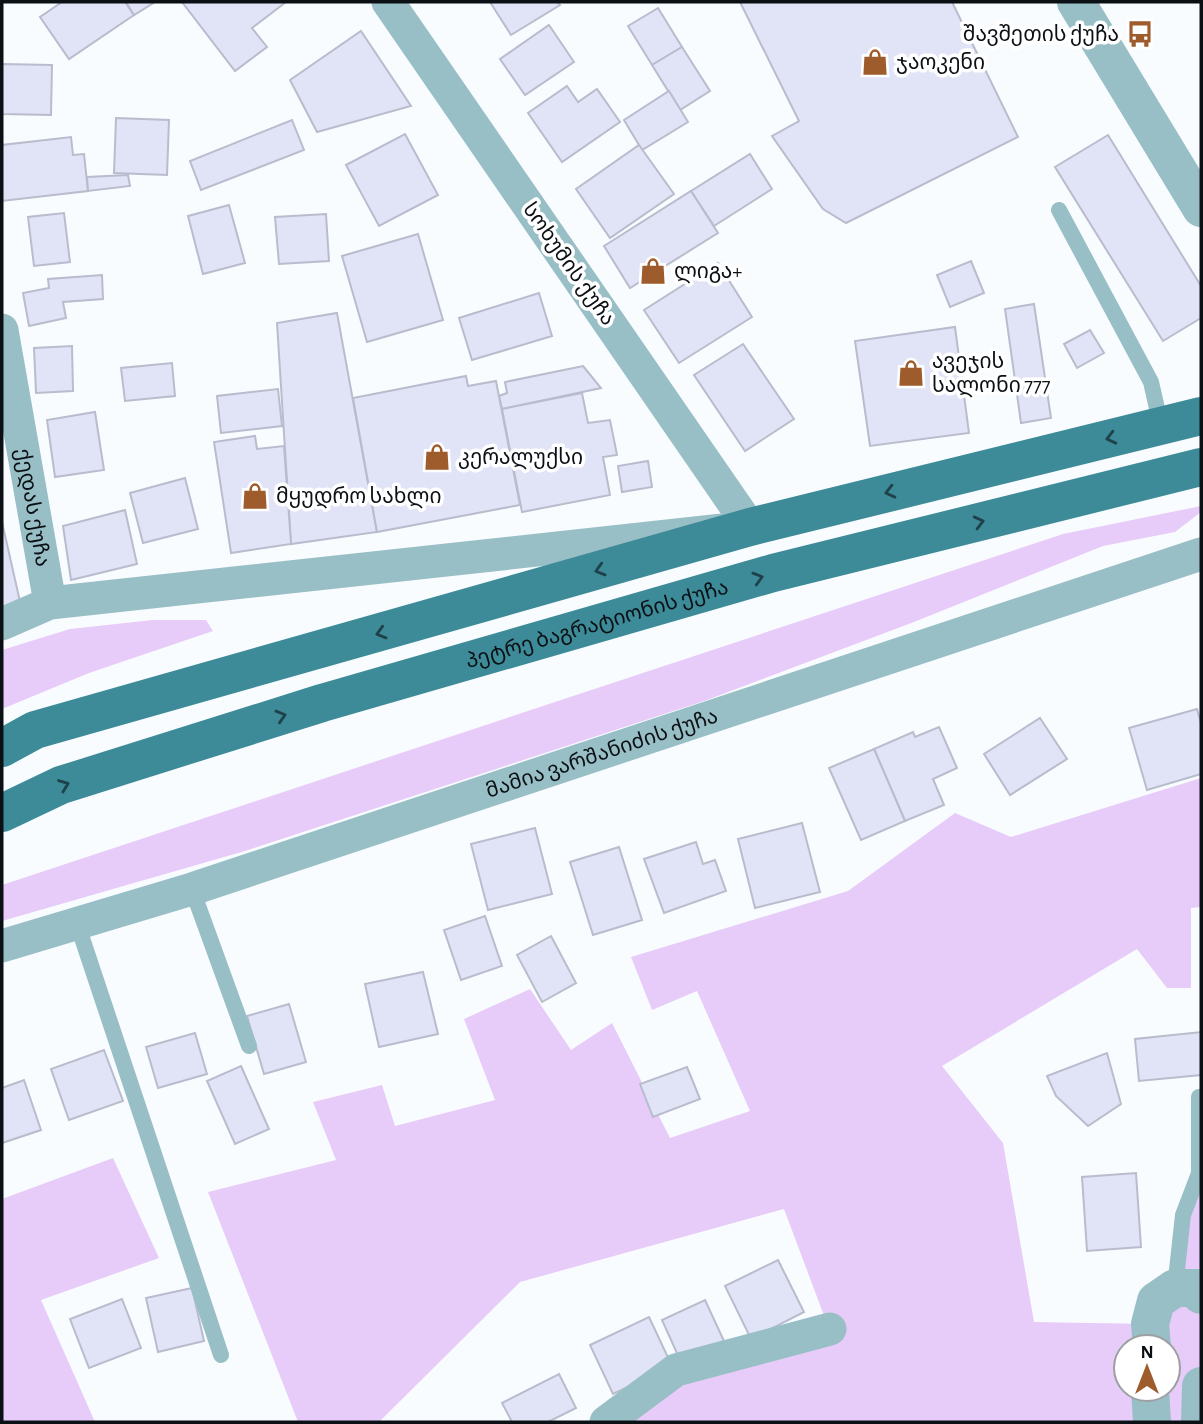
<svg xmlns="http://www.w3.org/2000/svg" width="1203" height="1424" viewBox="0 0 1203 1424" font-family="'Alegreya Sans','Noto Sans Georgian',sans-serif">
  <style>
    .green { fill: #e7ccf9; fill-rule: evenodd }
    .building { fill: #e1e4f6; stroke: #b9bccd; stroke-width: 2 }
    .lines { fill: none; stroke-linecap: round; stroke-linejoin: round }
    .service { stroke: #99bfc6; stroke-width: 16 }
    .minor { stroke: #99bfc6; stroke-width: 33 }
    .tertiary { stroke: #99bfc6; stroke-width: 38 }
    .primary { stroke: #3d8b98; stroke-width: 38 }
    .oneway { stroke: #1f4149 }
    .labels { text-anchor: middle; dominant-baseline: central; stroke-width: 7; stroke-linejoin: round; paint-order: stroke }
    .poi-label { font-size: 21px; fill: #0b1014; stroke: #fff; text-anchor: start }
    .street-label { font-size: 21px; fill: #0b1014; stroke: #fff }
  </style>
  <rect width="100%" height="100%" fill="#f9fcff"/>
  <g class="green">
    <path d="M 1201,506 L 1201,512 L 1175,532 L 1103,546 L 914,622 L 707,700 L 245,851 L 2,921 L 2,885 L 1063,534 Z"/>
    <path d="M 153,620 L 206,620 L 213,631 L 89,673 L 2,709 L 2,650 L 70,629 Z"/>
    <path d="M 1201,778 L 1201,907 L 1191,908 L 1191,988 L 1167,988 L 1137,949 L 942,1066 L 1003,1143 L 1034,1322 L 1150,1324 L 1175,1288 L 1201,1168 L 1201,1422 L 606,1422 L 676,1370 L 829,1329 L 784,1209 L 520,1282 L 379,1422 L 298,1422 L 208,1192 L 336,1160 L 313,1102 L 382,1085 L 395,1126 L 495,1100 L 464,1019 L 530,989 L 571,1050 L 612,1023 L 670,1138 L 750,1111 L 697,991 L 652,1010 L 631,957 L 848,891 L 955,813 L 1011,837 ZM 1126,1347 L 1168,1347 L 1168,1389 L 1126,1389 Z"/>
    <path d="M 113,1158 L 159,1258 L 41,1300 L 95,1422 L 2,1422 L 2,1199 Z"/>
  </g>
  <g class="building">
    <path d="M 62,2 L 125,2 L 134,15 L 69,59 L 40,17 Z"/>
    <path d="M 126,2 L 155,2 L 134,15 Z"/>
    <path d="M 182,2 L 286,2 L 252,28 L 267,47 L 235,71 Z"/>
    <path d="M 490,2 L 557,2 L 560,5 L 511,35 Z"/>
    <path d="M 740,2 L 952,2 L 1018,137 L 846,223 L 823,209 L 772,136 L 799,121 Z"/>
    <path d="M 658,8 L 682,47 L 652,65 L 628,26 Z"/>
    <path d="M 549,25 L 574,62 L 525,95 L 500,59 Z"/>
    <path d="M 361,31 L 411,106 L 317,132 L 290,80 Z"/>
    <path d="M 682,47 L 710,91 L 680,110 L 652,65 Z"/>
    <path d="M 2,64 L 52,65 L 51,115 L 2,114 Z"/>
    <path d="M 567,86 L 578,102 L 597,89 L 620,122 L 562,162 L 528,113 Z"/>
    <path d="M 669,91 L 688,122 L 642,150 L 624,120 Z"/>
    <path d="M 116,118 L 169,120 L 167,175 L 114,173 Z"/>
    <path d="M 292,120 L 304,150 L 201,190 L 190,161 Z"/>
    <path d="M 405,134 L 438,195 L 379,226 L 346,165 Z"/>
    <path d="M 1108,135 L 1201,286 L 1201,318 L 1163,341 L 1055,167 Z"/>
    <path d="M 71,137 L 73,155 L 84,154 L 88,191 L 2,201 L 2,145 Z"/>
    <path d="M 639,145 L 674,194 L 610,238 L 576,189 Z"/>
    <path d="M 750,154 L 772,189 L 714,226 L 691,191 Z"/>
    <path d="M 128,175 L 130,186 L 88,191 L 87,177 Z"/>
    <path d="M 691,191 L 718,233 L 630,288 L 604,246 Z"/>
    <path d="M 229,205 L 245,263 L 203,274 L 188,216 Z"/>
    <path d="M 64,213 L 70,262 L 34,266 L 28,217 Z"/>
    <path d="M 326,214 L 329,261 L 279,264 L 275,217 Z"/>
    <path d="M 418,234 L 443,320 L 367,342 L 342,256 Z"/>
    <path d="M 971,261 L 984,293 L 950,307 L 937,275 Z"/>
    <path d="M 718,263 L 752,317 L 679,363 L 644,310 Z"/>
    <path d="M 102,275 L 103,299 L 63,302 L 66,318 L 29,326 L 23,293 L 49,288 L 48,279 Z"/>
    <path d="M 539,293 L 552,336 L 472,360 L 459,318 Z"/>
    <path d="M 1034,304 L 1051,418 L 1021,423 L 1005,309 Z"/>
    <path d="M 337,313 L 377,532 L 291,544 L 277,323 Z"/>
    <path d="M 955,327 L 969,433 L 870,446 L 855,341 Z"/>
    <path d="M 1090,330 L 1104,353 L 1077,368 L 1064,344 Z"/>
    <path d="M 743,344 L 794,419 L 745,451 L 694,375 Z"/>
    <path d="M 72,346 L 73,391 L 36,393 L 34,348 Z"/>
    <path d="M 172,363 L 175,396 L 125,401 L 121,368 Z"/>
    <path d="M 583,366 L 601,388 L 502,409 L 499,396 L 507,393 L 505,382 Z"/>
    <path d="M 466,376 L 468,386 L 496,381 L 520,505 L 377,532 L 353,398 Z"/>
    <path d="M 278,389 L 282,426 L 221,433 L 217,396 Z"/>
    <path d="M 582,393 L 588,423 L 610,420 L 617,455 L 603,457 L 610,495 L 522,512 L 502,409 Z"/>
    <path d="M 95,412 L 104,470 L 55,477 L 47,420 Z"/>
    <path d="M 255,436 L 257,449 L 284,446 L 291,544 L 231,553 L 214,442 Z"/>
    <path d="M 648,461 L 652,487 L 622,492 L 618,466 Z"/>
    <path d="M 185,478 L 198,529 L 143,543 L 130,493 Z"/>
    <path d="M 125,510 L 137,564 L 71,580 L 63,526 Z"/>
    <path d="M 2,522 L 21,606 L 2,610 Z"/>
    <path d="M 1197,709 L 1201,723 L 1201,774 L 1147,790 L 1129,728 Z"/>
    <path d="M 1040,718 L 1067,759 L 1010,795 L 984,754 Z"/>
    <path d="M 939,727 L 957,768 L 933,779 L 944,805 L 905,821 L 874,749 L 913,732 L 915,737 Z"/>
    <path d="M 874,749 L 905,821 L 861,840 L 829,768 Z"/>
    <path d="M 802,823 L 820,892 L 755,908 L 738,839 Z"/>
    <path d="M 535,828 L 552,894 L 488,910 L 471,844 Z"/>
    <path d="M 696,842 L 703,864 L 715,860 L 726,891 L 664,913 L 644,859 Z"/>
    <path d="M 619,847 L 642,920 L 593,935 L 570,862 Z"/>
    <path d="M 485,916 L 502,966 L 461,980 L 444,930 Z"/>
    <path d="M 551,936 L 576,983 L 542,1002 L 517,955 Z"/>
    <path d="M 423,972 L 438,1034 L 379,1047 L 365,984 Z"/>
    <path d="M 289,1004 L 306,1062 L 264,1074 L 247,1016 Z"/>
    <path d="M 1201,1032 L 1201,1075 L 1139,1081 L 1135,1039 Z"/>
    <path d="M 195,1033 L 207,1074 L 158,1088 L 146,1047 Z"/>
    <path d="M 104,1050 L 123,1101 L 69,1120 L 51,1069 Z"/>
    <path d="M 1107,1053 L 1121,1104 L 1088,1126 L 1056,1096 L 1047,1076 Z"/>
    <path d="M 241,1066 L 269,1129 L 235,1144 L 207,1081 Z"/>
    <path d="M 687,1067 L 700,1099 L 653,1117 L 640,1084 Z"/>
    <path d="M 24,1080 L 41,1130 L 2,1143 L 2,1088 Z"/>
    <path d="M 1136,1173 L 1141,1247 L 1087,1251 L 1082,1177 Z"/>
    <path d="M 778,1260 L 804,1312 L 751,1339 L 725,1286 Z"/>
    <path d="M 192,1288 L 204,1341 L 158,1352 L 146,1298 Z"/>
    <path d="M 122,1299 L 141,1348 L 89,1368 L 70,1319 Z"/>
    <path d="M 705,1300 L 724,1341 L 680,1360 L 662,1320 Z"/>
    <path d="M 649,1317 L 672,1366 L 613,1394 L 590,1345 Z"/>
    <path d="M 559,1374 L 576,1408 L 548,1422 L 512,1422 L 502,1403 Z"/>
  </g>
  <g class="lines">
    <g class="service">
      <path d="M 1059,210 L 1151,382 L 1161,426"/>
      <path d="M 192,889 L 249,1046"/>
      <path d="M 77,923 L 221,1355"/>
      <path d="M 1199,1097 L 1199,1170"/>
      <path d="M 1175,1288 L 1183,1215 L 1201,1168"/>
    </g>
    <g class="minor">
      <path id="s1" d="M 2,330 L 50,603"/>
      <path d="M 2,624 L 50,603 L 750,527 L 388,2"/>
      <path id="s2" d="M 2,946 L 192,889 L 1201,554"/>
      <path d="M 606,1422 L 676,1370 L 830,1329"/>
    </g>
    <g class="tertiary">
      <path d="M 1076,2 L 1201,208"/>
      <path d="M 1152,1347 L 1150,1324 L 1156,1301 L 1175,1288 L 1197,1288 L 1201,1295"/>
      <path d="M 1150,1389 L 1152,1422"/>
      <path d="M 1200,1422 L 1201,1386"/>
    </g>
    <g class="primary">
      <path d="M 2,748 L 35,730 L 750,527 L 1201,416"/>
      <path id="s3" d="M 2,813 L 61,785 L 322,703 L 773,573 L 1201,467"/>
    </g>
  </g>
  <defs><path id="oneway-chevron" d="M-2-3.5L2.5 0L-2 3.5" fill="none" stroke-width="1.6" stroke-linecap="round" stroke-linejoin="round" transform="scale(1.75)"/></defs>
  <g class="oneway">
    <use href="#oneway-chevron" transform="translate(1111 438) rotate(166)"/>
    <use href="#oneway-chevron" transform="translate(890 492) rotate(166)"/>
    <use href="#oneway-chevron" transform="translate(979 522) rotate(-14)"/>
    <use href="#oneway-chevron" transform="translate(600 570) rotate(164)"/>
    <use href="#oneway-chevron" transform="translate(758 578) rotate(-16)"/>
    <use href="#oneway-chevron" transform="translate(381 633) rotate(164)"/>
    <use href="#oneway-chevron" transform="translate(281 716) rotate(-17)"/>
    <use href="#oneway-chevron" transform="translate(64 785) rotate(-21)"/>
  </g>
  <defs>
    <symbol id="bus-bare" viewBox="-9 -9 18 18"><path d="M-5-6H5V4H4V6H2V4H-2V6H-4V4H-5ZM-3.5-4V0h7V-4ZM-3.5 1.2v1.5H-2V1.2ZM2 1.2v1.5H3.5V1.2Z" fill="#9e5b2b" stroke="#fff" stroke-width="2.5" paint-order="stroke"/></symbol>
    <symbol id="shop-bare" viewBox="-9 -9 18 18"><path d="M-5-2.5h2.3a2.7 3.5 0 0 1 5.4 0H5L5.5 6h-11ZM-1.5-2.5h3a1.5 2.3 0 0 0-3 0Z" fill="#9e5b2b" stroke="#fff" stroke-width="2.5" paint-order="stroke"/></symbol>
  </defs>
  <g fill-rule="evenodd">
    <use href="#bus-bare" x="1121" y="15" width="38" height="38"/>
    <use href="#shop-bare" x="856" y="43" width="38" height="38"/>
    <use href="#shop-bare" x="634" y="252" width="38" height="38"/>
    <use href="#shop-bare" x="892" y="354" width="38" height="38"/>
    <use href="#shop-bare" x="418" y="438" width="38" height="38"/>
    <use href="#shop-bare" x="236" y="477" width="38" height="38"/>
  </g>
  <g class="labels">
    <g class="poi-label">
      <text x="1119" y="34" text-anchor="end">შავშეთის ქუჩა</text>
      <text x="896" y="62">ჯაოკენი</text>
      <text x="674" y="271">ლიგა+</text>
      <text x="932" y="361">ავეჯის<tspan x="932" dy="24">სალონი 777</tspan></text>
      <text x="458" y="457">კერალუქსი</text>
      <text x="276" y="496">მყუდრო სახლი</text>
    </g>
    <g class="street-label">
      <text transform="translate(569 264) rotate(55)">სოხუმის ქუჩა</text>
      <text stroke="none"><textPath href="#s1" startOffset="180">ქედას ქუჩა</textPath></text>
      <text stroke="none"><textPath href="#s3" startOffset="625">პეტრე ბაგრატიონის ქუჩა</textPath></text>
      <text stroke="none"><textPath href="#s2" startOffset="630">მამია ვარშანიძის ქუჩა</textPath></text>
    </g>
  </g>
  <rect width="1203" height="1424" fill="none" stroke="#0b1014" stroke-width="7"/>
  <g transform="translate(1147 1368)"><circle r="33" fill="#ffffff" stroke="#9d9fa1" stroke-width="2"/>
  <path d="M0-5L12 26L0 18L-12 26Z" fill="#9e5b2b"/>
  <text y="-10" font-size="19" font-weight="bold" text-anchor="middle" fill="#0b1014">N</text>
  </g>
</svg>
